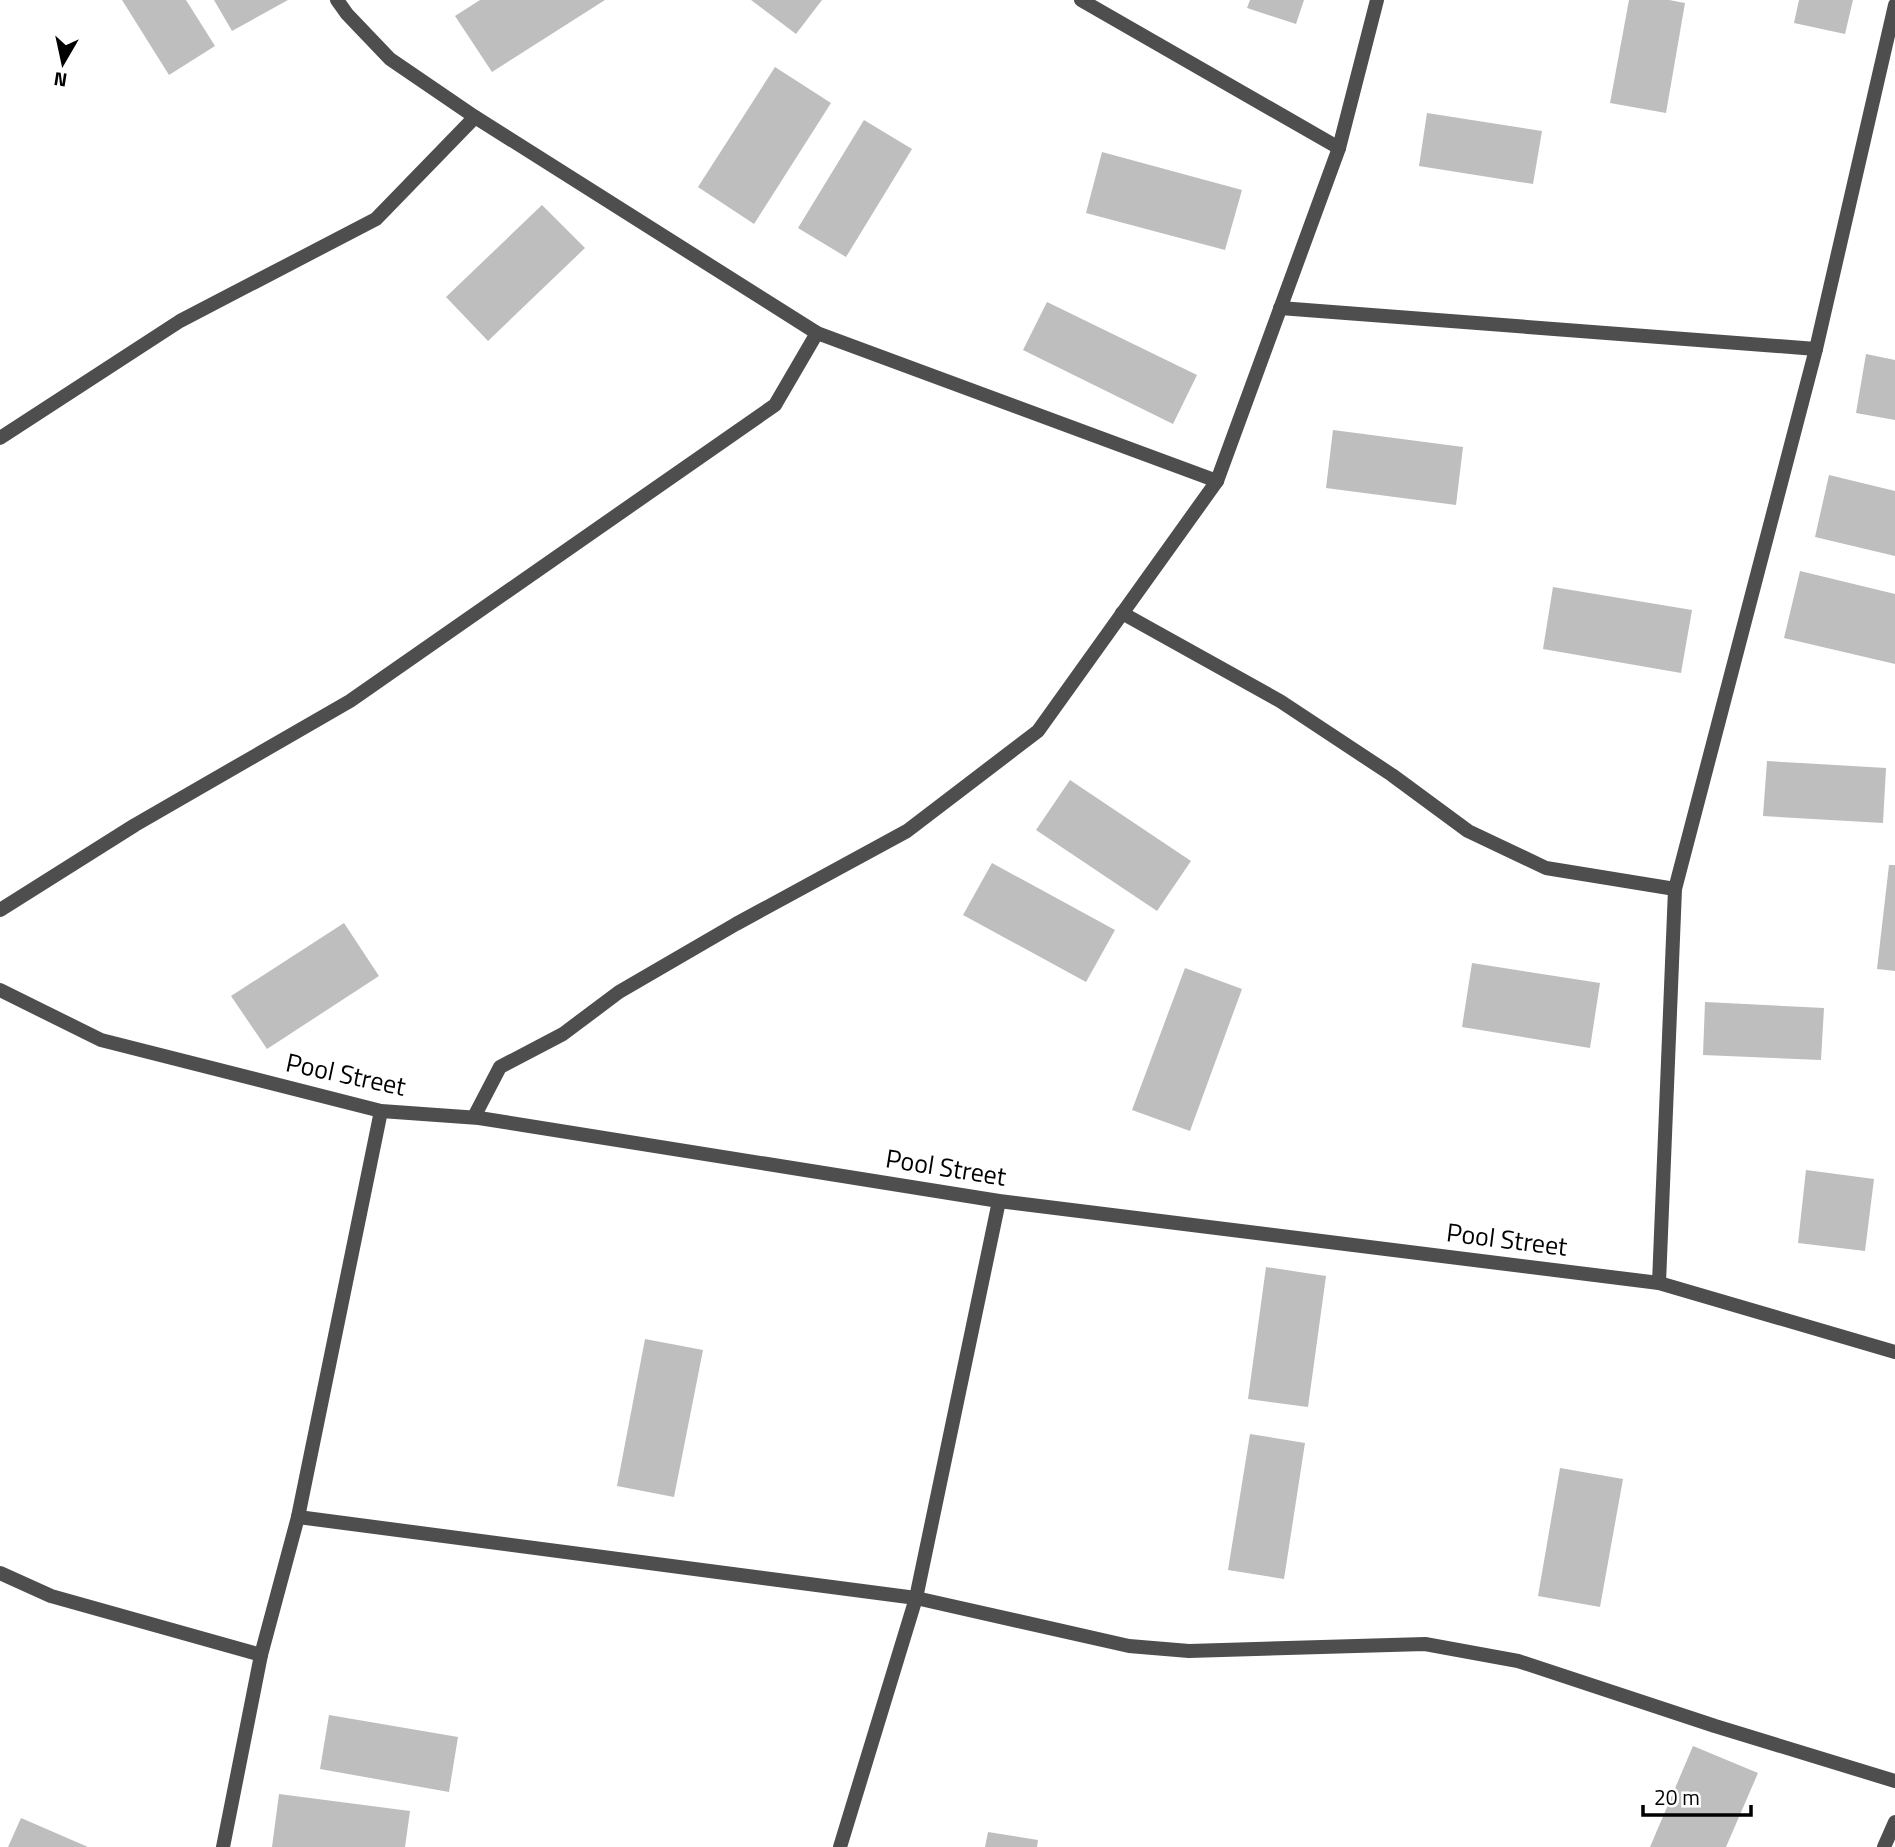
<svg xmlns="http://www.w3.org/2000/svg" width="1895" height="1847" viewBox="0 0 1895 1847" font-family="'Titillium Web',sans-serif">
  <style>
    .building { fill: #bebebe }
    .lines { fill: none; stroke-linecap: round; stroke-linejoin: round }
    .minor { stroke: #4e4e4e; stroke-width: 14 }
    .labels { text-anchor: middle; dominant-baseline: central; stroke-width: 7; stroke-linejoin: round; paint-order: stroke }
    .street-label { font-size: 26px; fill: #000; stroke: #fff }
  </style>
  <rect width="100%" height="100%" fill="#fff"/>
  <g class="building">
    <path d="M 122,0 L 186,0 L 215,46 L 169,75 Z"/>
    <path d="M 214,0 L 288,0 L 232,31 Z"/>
    <path d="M 480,0 L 605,0 L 492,72 L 455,16 Z"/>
    <path d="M 751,0 L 822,0 L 796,34 Z"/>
    <path d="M 1250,0 L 1304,0 L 1296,24 L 1247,8 Z"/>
    <path d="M 1629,0 L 1669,0 L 1685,3 L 1666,113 L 1610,103 Z"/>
    <path d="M 1799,0 L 1853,0 L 1845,34 L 1794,23 Z"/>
    <path d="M 775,67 L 831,103 L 754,224 L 698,187 Z"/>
    <path d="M 1427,113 L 1542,131 L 1533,184 L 1419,166 Z"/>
    <path d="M 864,120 L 912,149 L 846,257 L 798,228 Z"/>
    <path d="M 1102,152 L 1242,190 L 1225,250 L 1086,213 Z"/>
    <path d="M 542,205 L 585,248 L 488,341 L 446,297 Z"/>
    <path d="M 1047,302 L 1197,375 L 1173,424 L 1023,350 Z"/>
    <path d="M 1866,354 L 1895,360 L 1895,420 L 1856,413 Z"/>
    <path d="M 1333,430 L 1463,447 L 1456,505 L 1326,488 Z"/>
    <path d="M 1829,475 L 1895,491 L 1895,556 L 1815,537 Z"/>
    <path d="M 1800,571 L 1895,594 L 1895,664 L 1784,638 Z"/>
    <path d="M 1553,587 L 1692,610 L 1681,673 L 1543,649 Z"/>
    <path d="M 1767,761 L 1886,768 L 1883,823 L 1763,816 Z"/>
    <path d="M 1070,780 L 1191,861 L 1157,911 L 1036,830 Z"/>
    <path d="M 992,863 L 1115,930 L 1086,982 L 963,915 Z"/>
    <path d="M 1889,865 L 1895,865 L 1895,971 L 1877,969 Z"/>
    <path d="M 344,923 L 379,976 L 267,1049 L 231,996 Z"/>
    <path d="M 1472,963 L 1600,983 L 1590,1048 L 1462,1027 Z"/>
    <path d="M 1185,968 L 1242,989 L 1190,1131 L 1132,1110 Z"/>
    <path d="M 1705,1002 L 1824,1008 L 1821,1060 L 1703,1055 Z"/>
    <path d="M 1806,1170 L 1874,1179 L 1865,1251 L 1798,1243 Z"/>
    <path d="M 1266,1267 L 1326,1276 L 1308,1407 L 1248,1399 Z"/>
    <path d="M 645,1339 L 703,1350 L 674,1497 L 617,1486 Z"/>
    <path d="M 1250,1434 L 1305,1443 L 1284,1579 L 1228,1570 Z"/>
    <path d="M 1560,1468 L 1623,1479 L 1600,1607 L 1538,1596 Z"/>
    <path d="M 329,1715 L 458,1737 L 449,1792 L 320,1769 Z"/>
    <path d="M 1693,1746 L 1758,1773 L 1726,1847 L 1650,1847 Z"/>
    <path d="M 279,1794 L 410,1811 L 405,1847 L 272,1847 Z"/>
    <path d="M 21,1818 L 88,1847 L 8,1847 Z"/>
    <path d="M 988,1832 L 1038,1840 L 1037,1847 L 985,1847 Z"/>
  </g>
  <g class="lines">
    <g class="minor">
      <path d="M 337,0 L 347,14 L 390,59 L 475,117 L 817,333 L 1217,481"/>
      <path d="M 1081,0 L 1339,148"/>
      <path d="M 1280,308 L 1816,349"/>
      <path d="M 0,438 L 180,321 L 376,219 L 475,117"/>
      <path d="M 1122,613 L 1280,701 L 1392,775 L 1468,831 L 1546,868 L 1675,889"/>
      <path d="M 0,910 L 135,825 L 350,701 L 775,405 L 817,333"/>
      <path d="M 0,990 L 101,1040 L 381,1111 L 479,1118 L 999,1201 L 1659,1283 L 1895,1352"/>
      <path d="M 479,1118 L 475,1115 L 500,1067 L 563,1034 L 619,992 L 736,924 L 907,831 L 1038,731 L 1217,481 L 1339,148 L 1377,0"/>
      <path d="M 1659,1283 L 1675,889 L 1816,349 L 1895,5"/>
      <path d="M 298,1517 L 916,1598 L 1129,1646 L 1189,1651 L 1425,1644 L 1518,1661 L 1715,1726 L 1895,1781"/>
      <path d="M 0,1573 L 51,1596 L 261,1655"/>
      <path d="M 223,1847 L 261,1655 L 298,1517 L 381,1111"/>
      <path d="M 840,1847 L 916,1598 L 999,1201"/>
      <path d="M 1884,1847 L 1895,1822"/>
    </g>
  </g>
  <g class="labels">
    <g class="street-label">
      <text transform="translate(346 1074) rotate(12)">Pool Street</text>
      <text transform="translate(946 1167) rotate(9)">Pool Street</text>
      <text transform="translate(1507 1239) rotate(7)">Pool Street</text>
    </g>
  </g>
  <g transform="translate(63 63) rotate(189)" stroke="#ffffff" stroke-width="5" paint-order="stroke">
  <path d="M0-5L12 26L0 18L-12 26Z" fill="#000000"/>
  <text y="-10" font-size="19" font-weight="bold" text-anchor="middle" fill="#000000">N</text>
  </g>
  <path d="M1643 1805v10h108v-10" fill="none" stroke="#000000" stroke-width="3.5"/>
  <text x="1654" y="1805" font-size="21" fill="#000000" stroke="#ffffff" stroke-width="5" paint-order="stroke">20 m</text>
</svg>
